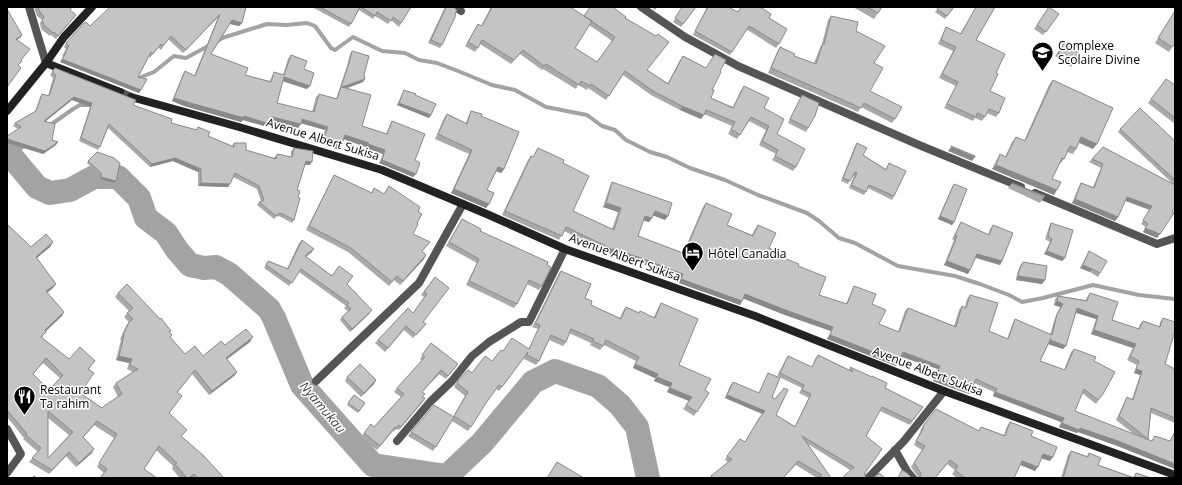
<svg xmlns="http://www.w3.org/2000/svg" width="1182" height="485" viewBox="0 0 1182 485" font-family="'Open Sans',sans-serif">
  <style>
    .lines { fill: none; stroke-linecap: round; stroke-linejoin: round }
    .stream { stroke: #a3a3a3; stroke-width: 4 }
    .river { stroke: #a3a3a3; stroke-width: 24 }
    .street { stroke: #555; stroke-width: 8 }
    .secondary { stroke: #222; stroke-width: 8 }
    .wall { fill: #a9a9a9; fill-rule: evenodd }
    .shaded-wall { fill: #898989 }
    .building { fill: #c4c4c4; stroke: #898989; fill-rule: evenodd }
    .labels { text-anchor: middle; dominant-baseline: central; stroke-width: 3; stroke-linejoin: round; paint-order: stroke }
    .poi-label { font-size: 12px; fill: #000; stroke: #fff; text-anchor: start }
    .street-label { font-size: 12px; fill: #000; stroke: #fff }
    .water-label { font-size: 13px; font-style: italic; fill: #444; stroke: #fff }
  </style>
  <rect width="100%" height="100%" fill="#fff"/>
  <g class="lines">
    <g class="stream">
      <path d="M 216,42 L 222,38 L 267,24 L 286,25 L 307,23 L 315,26 L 331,48 L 335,50 L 353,37 L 382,51 L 405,53 L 419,60 L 437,63 L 458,71 L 492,85 L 515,90 L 546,107 L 587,115 L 602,126 L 615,130 L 626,140 L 650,152 L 667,157 L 690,168 L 725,180 L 758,195 L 807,213 L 819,221 L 839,238 L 855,243 L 898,266 L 955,276 L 980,284 L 1009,295 L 1022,302 L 1043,298 L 1093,285 L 1139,295 L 1175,299"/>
      <path d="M 138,80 L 141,77 L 154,72 L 174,56 L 186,58 L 210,45"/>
      <path d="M 49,126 L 73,109 L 80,105 L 89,105"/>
      <path d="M 11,156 L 25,145"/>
    </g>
    <path class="river" d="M 7,148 L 11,156 L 37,187 L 50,193 L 70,190 L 94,177 L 118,177 L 139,198 L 146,218 L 166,233 L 177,250 L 190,265 L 204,268 L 216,267 L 229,274 L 269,309 L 274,318 L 302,385 L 373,465 L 447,476 L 482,443 L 533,382 L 555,371 L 598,386 L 620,405 L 637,427 L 648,478"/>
    <g class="street">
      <path d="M 29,7 L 46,63"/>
      <path d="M 455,7 L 461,11"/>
      <path d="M 641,7 L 685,37 L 738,66 L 919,145 L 1021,187"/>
      <path d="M 120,92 L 131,97"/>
      <path d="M 1035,193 L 1157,244 L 1175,238"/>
      <path d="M 316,381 L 419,283 L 463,204"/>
      <path d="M 7,429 L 21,454 L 7,473"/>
      <path d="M 397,441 L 430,402 L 452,381 L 472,356 L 489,342 L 521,322 L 529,322 L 565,249"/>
      <path d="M 895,450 L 907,471 L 913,478"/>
      <path d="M 868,478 L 904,441 L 944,391"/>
    </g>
    <g class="secondary">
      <path d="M 46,63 L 120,92"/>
      <path d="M 131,97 L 239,127 L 382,170 L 489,215 L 565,249 L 755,316 L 944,391 L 1175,475"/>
      <path d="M 7,111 L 46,63 L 64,37 L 92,7"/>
    </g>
  </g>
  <g class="wall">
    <path d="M 34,7 L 72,7 L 70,10 L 76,15 L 56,39 L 51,35 L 50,36 L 41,29 L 40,23 L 42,20 L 37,16 Z"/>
    <path d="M 246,7 L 242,23 L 239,26 L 230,24 L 211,54 L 245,75 L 270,81 L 272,76 L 274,72 L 283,75 L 288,59 L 291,55 L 304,69 L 307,89 L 283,81 L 277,103 L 312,112 L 316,97 L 319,94 L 336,99 L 347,66 L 350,54 L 352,51 L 364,75 L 363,82 L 346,88 L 362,126 L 386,134 L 390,125 L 392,121 L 415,160 L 416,174 L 413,177 L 379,163 L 383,154 L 366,148 L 366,147 L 344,139 L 341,146 L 339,150 L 320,143 L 325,130 L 301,123 L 298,128 L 271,121 L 270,124 L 268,127 L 243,120 L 241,122 L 184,106 L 172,101 L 183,74 L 185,71 L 194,76 L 218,17 L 183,53 L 168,39 L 161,50 L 158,47 L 150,58 L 149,56 L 138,77 L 141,90 L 139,93 L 60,62 L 64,57 L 62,56 L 66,49 L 64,47 L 66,43 L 90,26 Z"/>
    <path d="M 312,7 L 411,7 L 399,27 L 391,20 L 388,24 L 375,16 L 373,19 L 359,10 L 349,27 Z"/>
    <path d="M 445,7 L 453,7 L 455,14 L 442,45 L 440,48 L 428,43 Z"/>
    <path d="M 491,7 L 570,7 L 584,16 L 590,7 L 614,8 L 625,18 L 647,70 L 668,83 L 680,60 L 683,56 L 706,68 L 720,71 L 712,90 L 711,98 L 733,107 L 741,90 L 744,86 L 764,108 L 777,134 L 796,167 L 793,171 L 772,160 L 776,154 L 759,145 L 766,130 L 749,121 L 737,139 L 728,134 L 732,126 L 704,114 L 701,119 L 680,110 L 651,95 L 623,75 L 606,100 L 588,88 L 587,90 L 578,85 L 576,89 L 543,69 L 542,70 L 520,54 L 511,64 L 480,44 L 475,52 L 465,46 L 478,24 L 481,26 ZM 589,25 L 612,41 L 597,62 L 575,48 Z"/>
    <path d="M 651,7 L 657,7 L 655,10 Z"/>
    <path d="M 682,7 L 696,7 L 681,27 L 673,22 Z"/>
    <path d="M 707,7 L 728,7 L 738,12 L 769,18 L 779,44 L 776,48 L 746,29 L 730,55 L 693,35 Z"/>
    <path d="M 853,7 L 882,7 L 874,19 Z"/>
    <path d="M 939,7 L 954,7 L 945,19 L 935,12 Z"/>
    <path d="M 976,7 L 995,7 L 976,40 L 996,73 L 990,91 L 999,113 L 996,117 L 987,113 L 982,121 L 975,118 L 973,121 L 944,108 L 956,86 L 939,78 L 953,51 L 938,44 L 944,31 L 946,27 L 960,34 Z"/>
    <path d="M 1049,7 L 1059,14 L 1043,35 L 1034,29 Z"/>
    <path d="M 1175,11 L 1175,43 L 1169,52 L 1155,43 Z"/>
    <path d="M 831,16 L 856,31 L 874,63 L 870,91 L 895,119 L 892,123 L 861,107 L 858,112 L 768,73 L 777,52 L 780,47 L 794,56 L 814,63 L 820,48 L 822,44 L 828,20 Z"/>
    <path d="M 1064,43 L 1080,54 L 1071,67 L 1055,56 Z"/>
    <path d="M 55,68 L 171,123 L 196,130 L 198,127 L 208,136 L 232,146 L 234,143 L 246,150 L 274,158 L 277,154 L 291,157 L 291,151 L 294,148 L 310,165 L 305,165 L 297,190 L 298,197 L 294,220 L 292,223 L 279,216 L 278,217 L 277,216 L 274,219 L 257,205 L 259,202 L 261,201 L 257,189 L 233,177 L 228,187 L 198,186 L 198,172 L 173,161 L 150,167 L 108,128 L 100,147 L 98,150 L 79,141 L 90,107 L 72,100 L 46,121 L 52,140 L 56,145 L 43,154 L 18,129 L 13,126 L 15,123 L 35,112 L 40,97 L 42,94 L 48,96 L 53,78 L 50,75 Z"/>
    <path d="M 1053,80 L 1093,149 L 1079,143 L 1076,149 L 1073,154 L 1067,152 L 1064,159 L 1060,164 L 1059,164 L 1052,179 L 1054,195 L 992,169 L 997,159 L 1000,154 L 1005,157 L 1012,142 L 1016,137 L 1024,141 L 1049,85 Z"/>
    <path d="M 1175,85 L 1175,124 L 1148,103 L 1151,99 Z"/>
    <path d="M 404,90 L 415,95 L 429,118 L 397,105 L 403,92 Z"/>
    <path d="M 802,95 L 808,128 L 806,132 L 788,123 Z"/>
    <path d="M 471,111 L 481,116 L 504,169 L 501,173 L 496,171 L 487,190 L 489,204 L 486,208 L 451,193 L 469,154 L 435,139 L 444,118 L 447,114 L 466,123 L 469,115 Z"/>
    <path d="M 1120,129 L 1175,141 L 1175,208 L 1172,212 L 1157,238 L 1143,232 L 1146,227 L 1141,224 L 1150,210 L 1125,201 L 1118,217 L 1115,221 L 1072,203 L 1079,186 L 1081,183 L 1093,187 L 1101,168 L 1089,162 L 1092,159 L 1173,184 L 1118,132 Z"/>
    <path d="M 857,143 L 863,155 L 886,169 L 889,163 L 894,196 L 892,200 L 868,188 L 864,195 L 849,188 L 854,176 L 853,175 L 848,184 L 841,181 L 855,146 Z"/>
    <path d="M 538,148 L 563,163 L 573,211 L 612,229 L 618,212 L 603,207 L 610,186 L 612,182 L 665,220 L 653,215 L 652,218 L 649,222 L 643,220 L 638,236 L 682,253 L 685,249 L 703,207 L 706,203 L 727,225 L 752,235 L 755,229 L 758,225 L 771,253 L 798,266 L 819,295 L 846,304 L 852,290 L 854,286 L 872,304 L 879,324 L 898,332 L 905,311 L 908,308 L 954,326 L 959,310 L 962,306 L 965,307 L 967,299 L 970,295 L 989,331 L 1007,339 L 1013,323 L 1015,319 L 1050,335 L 1055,318 L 1060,307 L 1054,305 L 1055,299 L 1058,296 L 1086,300 L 1087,297 L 1090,293 L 1112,320 L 1138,329 L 1140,324 L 1143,321 L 1159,327 L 1160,322 L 1163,318 L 1165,364 L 1175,369 L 1175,423 L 1151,413 L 1148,440 L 1151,441 L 1155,436 L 1170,441 L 1175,431 L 1175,469 L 1115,445 L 1078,432 L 1077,433 L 1059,427 L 1061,422 L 993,396 L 994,392 L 974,383 L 969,394 L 933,381 L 938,369 L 901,357 L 899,362 L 896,366 L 827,339 L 831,331 L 785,315 L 743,298 L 740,305 L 679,283 L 681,278 L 636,261 L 605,252 L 606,251 L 564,231 L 559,240 L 502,215 L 528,160 L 531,156 L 533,157 ZM 1076,313 L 1096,319 L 1091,334 L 1133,348 L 1127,360 L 1137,365 L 1134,373 L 1140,375 L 1132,399 L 1127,397 L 1125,401 L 1116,420 L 1135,435 L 1075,411 L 1082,393 L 1096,404 L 1103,394 L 1074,349 L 1071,352 L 1064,370 L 1040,361 L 1048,344 L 1063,349 Z"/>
    <path d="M 88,161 L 114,183 L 100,179 L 101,176 L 87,163 Z"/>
    <path d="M 334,175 L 371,193 L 374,188 L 384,194 L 389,186 L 418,212 L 417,223 L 413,234 L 430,242 L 422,251 L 424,259 L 400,285 L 394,280 L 389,286 L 348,252 L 306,230 L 332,179 Z"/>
    <path d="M 1012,183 L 1044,197 L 1040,203 L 1008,188 Z"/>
    <path d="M 954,184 L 954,222 L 952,225 L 938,219 L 952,187 Z"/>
    <path d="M 462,219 L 480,231 L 547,265 L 542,286 L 539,290 L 527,284 L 517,304 L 514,308 L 466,285 L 477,263 L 446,246 Z"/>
    <path d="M 961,222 L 988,235 L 990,229 L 993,225 L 1002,261 L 1000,265 L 975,258 L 968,274 L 944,265 L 954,240 L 952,239 L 959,226 Z"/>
    <path d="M 1051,223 L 1065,258 L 1062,261 L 1044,254 L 1050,242 L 1045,239 L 1049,227 Z"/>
    <path d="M 7,224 L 31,247 L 53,242 L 50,247 L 37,258 L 53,288 L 47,293 L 62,316 L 45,331 L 43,336 L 42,338 L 69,359 L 92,365 L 89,369 L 80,393 L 102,408 L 118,397 L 113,387 L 116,383 L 133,372 L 127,369 L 129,363 L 116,360 L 121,340 L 120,339 L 126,326 L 129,322 L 124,317 L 129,311 L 115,297 L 118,293 L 170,332 L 170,338 L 185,354 L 203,356 L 225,345 L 250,342 L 227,359 L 237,372 L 234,376 L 209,395 L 192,374 L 178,392 L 169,413 L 184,434 L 181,436 L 224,478 L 180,478 L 172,469 L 173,466 L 156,450 L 104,473 L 97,467 L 114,438 L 94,425 L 83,437 L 92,453 L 76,467 L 66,456 L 49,474 L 29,462 L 38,452 L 23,439 L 24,438 L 7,417 ZM 43,363 L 60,378 L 49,390 L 33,374 ZM 48,418 L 69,435 L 48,458 Z"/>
    <path d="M 302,240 L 312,252 L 306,257 L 332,276 L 347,284 L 369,314 L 350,332 L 340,320 L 342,317 L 348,312 L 344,308 L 346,306 L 299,272 L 289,286 L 264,268 L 268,261 L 287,269 L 299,243 Z"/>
    <path d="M 1089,251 L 1100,273 L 1098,277 L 1090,272 L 1080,268 Z"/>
    <path d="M 1023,262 L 1045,280 L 1042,284 L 1016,280 L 1017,274 L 1020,266 Z"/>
    <path d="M 561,271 L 591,305 L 620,318 L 623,311 L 626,307 L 639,313 L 654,317 L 658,308 L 661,303 L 679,365 L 705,390 L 709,393 L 694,416 L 683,409 L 689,401 L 667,392 L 669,387 L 654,381 L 655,378 L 633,368 L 636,361 L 604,345 L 600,350 L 590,345 L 591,343 L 569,333 L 566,342 L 563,346 L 549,340 L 539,361 L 536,365 L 524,359 L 525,356 L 499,391 L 496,389 L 485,404 L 468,431 L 452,421 L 433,451 L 408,436 L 411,432 L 453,417 L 465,396 L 455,388 L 455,387 L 454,386 L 457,382 L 492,361 L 503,351 L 529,349 L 538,329 L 532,327 L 535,322 L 558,275 Z"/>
    <path d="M 435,277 L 423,322 L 426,324 L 413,338 L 404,330 L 385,352 L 375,343 L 378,340 L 413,313 L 424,297 L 421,295 Z"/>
    <path d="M 431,343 L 458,364 L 446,379 L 439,374 L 422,392 L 423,397 L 425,398 L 423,402 L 399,430 L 396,429 L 393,432 L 393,431 L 377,450 L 361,437 L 364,433 L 374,427 L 401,397 L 394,392 L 397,388 L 422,361 L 420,359 Z"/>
    <path d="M 818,355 L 849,370 L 850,367 L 885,388 L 923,407 L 910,425 L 880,411 L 866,436 L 882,449 L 850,470 L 808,444 L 831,478 L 817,478 L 796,465 L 783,478 L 709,478 L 711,476 L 728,462 L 725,460 L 727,456 L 745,442 L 758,420 L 762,414 L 725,398 L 730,386 L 733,382 L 759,393 L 766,377 L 768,373 L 776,415 L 795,426 L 809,398 L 799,393 L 802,388 L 777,376 L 786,359 L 788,356 L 812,367 L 815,359 Z"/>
    <path d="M 347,377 L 376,380 L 374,384 L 361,397 L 345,381 Z"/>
    <path d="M 354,395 L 365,403 L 358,413 L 347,405 Z"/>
    <path d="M 1010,422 L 1031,436 L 1050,461 L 1041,458 L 1035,471 L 1020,465 L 1014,478 L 957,478 L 952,474 L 955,470 L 947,464 L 935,478 L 918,478 L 918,477 L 911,467 L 922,450 L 914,445 L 921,430 L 920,430 L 923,426 L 978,431 L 981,427 L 1004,435 L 1007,426 Z"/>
    <path d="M 1071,451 L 1087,456 L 1089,453 L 1098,465 L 1133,477 L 1136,473 L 1151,478 L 1061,478 L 1068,455 Z"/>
  </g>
  <g class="shaded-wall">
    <path d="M 220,14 L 218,17 L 183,53 L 186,50 Z"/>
    <path d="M 232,20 L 242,23 L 239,26 L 230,24 Z"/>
    <path d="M 22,35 L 20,38 L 14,42 L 16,39 Z"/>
    <path d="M 62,59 L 141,90 L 139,93 L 60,62 Z"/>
    <path d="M 284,77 L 310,86 L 307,89 L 282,81 Z"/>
    <path d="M 365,79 L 363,82 L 340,91 L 342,87 Z"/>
    <path d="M 74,97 L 92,103 L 90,107 L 72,100 L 42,124 L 44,121 Z"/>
    <path d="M 174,98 L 244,116 L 270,124 L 268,127 L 243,120 L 241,122 L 184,106 L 172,101 Z"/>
    <path d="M 399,103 L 431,115 L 429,118 L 397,105 Z"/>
    <path d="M 682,106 L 704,115 L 701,119 L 680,110 Z"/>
    <path d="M 272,117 L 301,124 L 298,128 L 270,121 Z"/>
    <path d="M 302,119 L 328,127 L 325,130 L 300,123 Z"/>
    <path d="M 345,135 L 369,143 L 366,147 L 343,139 Z"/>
    <path d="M 1081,137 L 1097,144 L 1093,149 L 1078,142 Z"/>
    <path d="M 7,139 L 58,142 L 56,145 L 43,154 L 7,143 Z"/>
    <path d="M 323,140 L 341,146 L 339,150 L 320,143 Z"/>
    <path d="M 368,144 L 385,150 L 383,154 L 366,148 Z"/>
    <path d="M 951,147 L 975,157 L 972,161 L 948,151 Z"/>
    <path d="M 175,158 L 201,169 L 198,172 L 173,161 L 150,167 L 152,164 Z"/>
    <path d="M 382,160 L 416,174 L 413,177 L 379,163 Z"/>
    <path d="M 306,161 L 312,162 L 310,165 L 303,165 Z"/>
    <path d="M 996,165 L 1057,190 L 1054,195 L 992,169 Z"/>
    <path d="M 498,167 L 504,169 L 501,173 L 495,171 Z"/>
    <path d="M 101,177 L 116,181 L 114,183 L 100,179 Z"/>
    <path d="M 201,183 L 230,184 L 228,187 L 198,186 Z"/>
    <path d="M 454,189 L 489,204 L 486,208 L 451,193 Z"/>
    <path d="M 1127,197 L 1152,206 L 1150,210 L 1124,200 Z"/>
    <path d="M 1075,199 L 1118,217 L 1115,221 L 1072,203 Z"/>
    <path d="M 606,203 L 621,208 L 618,212 L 603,207 Z"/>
    <path d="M 655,211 L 668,216 L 665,220 L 652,215 Z"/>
    <path d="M 645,216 L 652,218 L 649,222 L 642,220 Z"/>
    <path d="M 940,216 L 954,222 L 952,225 L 938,219 Z"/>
    <path d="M 1145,228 L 1160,234 L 1157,238 L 1143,232 Z"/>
    <path d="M 53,242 L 50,247 L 33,261 L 36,257 Z"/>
    <path d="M 608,248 L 638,257 L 683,274 L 681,278 L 636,261 L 605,252 Z"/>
    <path d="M 314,249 L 312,252 L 302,259 L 305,256 Z"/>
    <path d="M 1047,251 L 1065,258 L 1062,261 L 1044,254 Z"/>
    <path d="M 977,254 L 1002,261 L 1000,265 L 974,257 Z"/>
    <path d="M 426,255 L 424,259 L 400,285 L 403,281 Z"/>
    <path d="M 947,261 L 970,270 L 968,274 L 944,265 Z"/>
    <path d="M 1083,265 L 1092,269 L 1090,272 L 1080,268 Z"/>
    <path d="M 1018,276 L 1045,280 L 1042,284 L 1016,280 Z"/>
    <path d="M 681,279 L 742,301 L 740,305 L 679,283 Z"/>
    <path d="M 56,284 L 53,288 L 43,296 L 46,291 Z"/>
    <path d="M 745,294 L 833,327 L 831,331 L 785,315 L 742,298 Z"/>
    <path d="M 1057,301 L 1063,304 L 1060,307 L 1054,305 Z"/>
    <path d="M 1077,308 L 1098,316 L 1096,319 L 1074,312 Z"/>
    <path d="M 372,310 L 369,314 L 350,332 L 352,329 Z"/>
    <path d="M 64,312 L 62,316 L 42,335 L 45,330 Z"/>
    <path d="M 1094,330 L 1136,344 L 1133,348 L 1091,334 Z"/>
    <path d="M 830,335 L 899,362 L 896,366 L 827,339 Z"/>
    <path d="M 253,337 L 250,342 L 223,362 L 226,358 Z"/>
    <path d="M 1050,340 L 1066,346 L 1063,349 L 1048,344 Z"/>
    <path d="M 903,352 L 940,366 L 938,369 L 900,356 Z"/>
    <path d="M 119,356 L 132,359 L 129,363 L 116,360 Z"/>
    <path d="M 635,364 L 658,374 L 655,378 L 633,368 Z"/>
    <path d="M 1136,369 L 1142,371 L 1140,375 L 1134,373 Z"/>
    <path d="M 441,370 L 439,374 L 419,395 L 422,392 Z"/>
    <path d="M 237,372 L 234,376 L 209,395 L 212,391 Z"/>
    <path d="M 657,377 L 672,383 L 669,387 L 654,381 Z"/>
    <path d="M 936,377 L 971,390 L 969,394 L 933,381 Z"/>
    <path d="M 376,380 L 374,384 L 361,397 L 364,393 Z"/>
    <path d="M 670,388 L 692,397 L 689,401 L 667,392 Z"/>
    <path d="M 995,392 L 1064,418 L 1061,422 L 993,396 Z"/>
    <path d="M 727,395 L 765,411 L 763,414 L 725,398 Z"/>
    <path d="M 97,421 L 94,425 L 80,441 L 83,437 Z"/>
    <path d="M 1062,423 L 1080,428 L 1118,441 L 1175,464 L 1175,469 L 1115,445 L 1078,432 L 1077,433 L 1059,427 Z"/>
    <path d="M 94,449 L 92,453 L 76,467 L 79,463 Z"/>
    <path d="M 69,452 L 66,456 L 49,474 L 52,470 Z"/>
    <path d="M 1043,454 L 1053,457 L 1050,461 L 1040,458 Z"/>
    <path d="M 1022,461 L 1038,467 L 1035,471 L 1019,464 Z"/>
  </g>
  <g class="building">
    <path d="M 38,7 L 72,7 L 70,10 L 76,15 L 58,36 L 54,32 L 53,33 L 44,25 L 42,20 L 44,17 L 40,12 Z"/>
    <path d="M 110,7 L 246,7 L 242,23 L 232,20 L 211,54 L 248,68 L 245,75 L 271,82 L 274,72 L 284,75 L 291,55 L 307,61 L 304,69 L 314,73 L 310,86 L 284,77 L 277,103 L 314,112 L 319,94 L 337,99 L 349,63 L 352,51 L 369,56 L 364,75 L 365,79 L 342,87 L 371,95 L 362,126 L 387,134 L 392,121 L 425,134 L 415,160 L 420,163 L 416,174 L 382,160 L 385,150 L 368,144 L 369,143 L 345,135 L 341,146 L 323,140 L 328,127 L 302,119 L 301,124 L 272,117 L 270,124 L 244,116 L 244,118 L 187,102 L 174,98 L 185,71 L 195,76 L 220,14 L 186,50 L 171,36 L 163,46 L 161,44 L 153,54 L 151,52 L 138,77 L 147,79 L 141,90 L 62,59 L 66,53 L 65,52 L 69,46 L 66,43 L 84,23 L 86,22 L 90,26 Z"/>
    <path d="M 320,7 L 360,7 L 351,24 Z"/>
    <path d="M 361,7 L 411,7 L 401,23 L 393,17 L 391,21 L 377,12 L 375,16 Z"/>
    <path d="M 446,7 L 453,7 L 457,10 L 455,14 L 456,15 L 442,45 L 431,40 Z"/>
    <path d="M 492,7 L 570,7 L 592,21 L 575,48 L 597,62 L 615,37 L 584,16 L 590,7 L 615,7 L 614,8 L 626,17 L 625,18 L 656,36 L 658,34 L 669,42 L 647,70 L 668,84 L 683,56 L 706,68 L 715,54 L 726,60 L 720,71 L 721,72 L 712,90 L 714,90 L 711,98 L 733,108 L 744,86 L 769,98 L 764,108 L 784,119 L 777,134 L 805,149 L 796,167 L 775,156 L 778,150 L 762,141 L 769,126 L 751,117 L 740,135 L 731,129 L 735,122 L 706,110 L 704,115 L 682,106 L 653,91 L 625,71 L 609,96 L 591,84 L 590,86 L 581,81 L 579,85 L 546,64 L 544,66 L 523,50 L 514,60 L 482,40 L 478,48 L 468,42 L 478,24 L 482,26 Z"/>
    <path d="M 682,7 L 696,7 L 683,24 L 675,18 Z"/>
    <path d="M 708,7 L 728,7 L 738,12 L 741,7 L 760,7 L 771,14 L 769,18 L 787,29 L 779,44 L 749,26 L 732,52 L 695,31 Z"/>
    <path d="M 867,7 L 882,7 L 878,13 Z"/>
    <path d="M 939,7 L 954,7 L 947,16 L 937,9 Z"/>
    <path d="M 976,7 L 995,7 L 976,40 L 1005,54 L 996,73 L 998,74 L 990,91 L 1005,98 L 999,113 L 989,109 L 985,117 L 977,113 L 976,117 L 947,104 L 958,82 L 942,74 L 956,47 L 941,40 L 946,27 L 961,34 Z"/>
    <path d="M 1049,7 L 1059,14 L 1046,32 L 1037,25 Z"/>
    <path d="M 7,9 L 22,35 L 16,39 L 30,49 L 21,60 L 22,61 L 18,65 L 21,68 L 7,87 Z"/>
    <path d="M 1175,11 L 1175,43 L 1172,47 L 1158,38 Z"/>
    <path d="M 831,16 L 858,22 L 856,31 L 885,46 L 874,63 L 883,68 L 870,91 L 902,107 L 895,119 L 864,103 L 861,108 L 771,68 L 780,47 L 795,54 L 794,56 L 816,64 L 823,43 L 824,44 Z"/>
    <path d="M 1064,43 L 1080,54 L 1074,63 L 1058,53 Z"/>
    <path d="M 55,68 L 136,100 L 133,105 L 172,119 L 171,123 L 197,130 L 198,127 L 210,132 L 208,136 L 234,147 L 234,143 L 246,143 L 246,150 L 276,159 L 277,154 L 292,157 L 294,148 L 313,151 L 312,162 L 306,161 L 297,190 L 300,191 L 298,197 L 300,198 L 294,220 L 281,213 L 280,214 L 279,213 L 276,216 L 259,202 L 264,200 L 259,186 L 235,173 L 230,184 L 201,183 L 201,169 L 175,158 L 152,164 L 109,124 L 100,147 L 81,138 L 92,103 L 74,97 L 44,121 L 55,124 L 52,140 L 58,142 L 45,151 L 7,139 L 7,136 L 21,127 L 15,123 L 36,111 L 42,94 L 49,96 L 56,75 L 52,72 Z"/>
    <path d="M 1166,79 L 1175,85 L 1175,118 L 1151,99 Z"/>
    <path d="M 1053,80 L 1113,108 L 1097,144 L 1081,137 L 1076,149 L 1070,146 L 1064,159 L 1062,158 L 1052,179 L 1061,182 L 1057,190 L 996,165 L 1000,154 L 1006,157 L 1016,137 L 1025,141 Z"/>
    <path d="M 404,90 L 416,94 L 415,95 L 436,104 L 431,115 L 399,103 Z"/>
    <path d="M 802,95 L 819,103 L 815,116 L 808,128 L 790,119 Z"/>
    <path d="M 1140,108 L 1175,141 L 1175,180 L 1120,129 Z"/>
    <path d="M 471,111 L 482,114 L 481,116 L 519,132 L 504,169 L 498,167 L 487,190 L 494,193 L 489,204 L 454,189 L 472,150 L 438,134 L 447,114 L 467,124 Z"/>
    <path d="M 857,143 L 867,148 L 863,155 L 886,170 L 889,163 L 906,171 L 894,196 L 869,185 L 866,192 L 851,185 L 857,173 L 855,172 L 850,181 L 843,178 Z"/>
    <path d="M 951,146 L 975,156 L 975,157 L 951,147 Z"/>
    <path d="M 1103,147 L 1175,185 L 1175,208 L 1172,212 L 1174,213 L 1160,234 L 1145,228 L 1148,224 L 1143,220 L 1152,206 L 1127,197 L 1118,217 L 1075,199 L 1081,183 L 1094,188 L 1103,164 L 1092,159 Z"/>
    <path d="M 538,148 L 564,160 L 563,163 L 589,176 L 573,211 L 614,230 L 621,208 L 606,203 L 612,182 L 672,203 L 668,216 L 655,211 L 652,218 L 645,216 L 638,236 L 683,253 L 685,249 L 686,249 L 706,203 L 732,214 L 727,225 L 753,236 L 758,225 L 776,233 L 769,248 L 773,250 L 771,253 L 799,264 L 798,266 L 826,277 L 819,295 L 847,304 L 854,286 L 876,294 L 872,304 L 886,310 L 879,324 L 899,332 L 908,308 L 956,327 L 962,306 L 966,308 L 970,295 L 998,303 L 989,331 L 1008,339 L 1015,319 L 1052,335 L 1057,314 L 1063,304 L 1057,301 L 1058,296 L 1087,301 L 1090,293 L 1118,302 L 1112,320 L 1139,329 L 1143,321 L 1160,327 L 1163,318 L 1175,322 L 1175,331 L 1165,364 L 1175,369 L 1175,418 L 1151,408 L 1148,439 L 1119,416 L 1127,397 L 1133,400 L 1142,371 L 1136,369 L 1139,361 L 1130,356 L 1136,344 L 1094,330 L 1098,316 L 1077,308 L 1066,346 L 1050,340 L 1051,338 L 1040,361 L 1065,370 L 1074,349 L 1096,357 L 1094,361 L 1115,372 L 1103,394 L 1098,400 L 1084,389 L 1075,411 L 1152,441 L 1155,436 L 1170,441 L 1175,432 L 1175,464 L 1118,441 L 1080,428 L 1079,430 L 1062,423 L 1064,418 L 995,392 L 997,389 L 976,379 L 971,390 L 936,377 L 940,366 L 903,352 L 899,362 L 830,335 L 833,327 L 788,311 L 745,294 L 742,301 L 681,279 L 683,274 L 638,257 L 608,248 L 608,247 L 566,227 L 562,236 L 505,211 L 531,156 L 533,157 Z"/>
    <path d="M 97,152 L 114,158 L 120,163 L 116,181 L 101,177 L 102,174 L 88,161 Z"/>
    <path d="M 334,175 L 372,193 L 374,188 L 384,194 L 389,186 L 420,207 L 418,212 L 422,214 L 417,223 L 418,224 L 413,234 L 430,242 L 422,251 L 426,255 L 403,281 L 397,276 L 392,282 L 351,248 L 309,226 Z"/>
    <path d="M 1012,183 L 1045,196 L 1044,197 Z"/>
    <path d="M 954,184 L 967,189 L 954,222 L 940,216 Z"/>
    <path d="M 462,219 L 481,229 L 480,231 L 548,262 L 547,265 L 551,267 L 542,286 L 529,280 L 517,304 L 469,281 L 479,259 L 449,242 Z"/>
    <path d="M 961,222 L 989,235 L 993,225 L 1013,233 L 1002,261 L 977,254 L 970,270 L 947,261 L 957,236 L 955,235 Z"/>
    <path d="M 1051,223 L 1073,230 L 1065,258 L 1047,251 L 1052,239 L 1048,236 Z"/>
    <path d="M 7,224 L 31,247 L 46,234 L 53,242 L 36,257 L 56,284 L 46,291 L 64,312 L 45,330 L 46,332 L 41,337 L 69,359 L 80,347 L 95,361 L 88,369 L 94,373 L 80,393 L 102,408 L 104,406 L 122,394 L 116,383 L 138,369 L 130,365 L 132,359 L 119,356 L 124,335 L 123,335 L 129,322 L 133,319 L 127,313 L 133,308 L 118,293 L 127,284 L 160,319 L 161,318 L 171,331 L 169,332 L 172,335 L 170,337 L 185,354 L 195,346 L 203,356 L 221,341 L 225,345 L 246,329 L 253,337 L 226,358 L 237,372 L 212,391 L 195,370 L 177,392 L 182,396 L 169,413 L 187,430 L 181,436 L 204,456 L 224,478 L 198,478 L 194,474 L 189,478 L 187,478 L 175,464 L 177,463 L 159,446 L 144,469 L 157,478 L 100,478 L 107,469 L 99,463 L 117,434 L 97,421 L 83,437 L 94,449 L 79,463 L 69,452 L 52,470 L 32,458 L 41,448 L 26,435 L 27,434 L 7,410 ZM 46,358 L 63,375 L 49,390 L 33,374 ZM 48,411 L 73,432 L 48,458 Z"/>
    <path d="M 302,240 L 314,249 L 305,256 L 332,276 L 339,266 L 353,276 L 347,284 L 372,310 L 352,329 L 342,317 L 351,309 L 347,305 L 349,303 L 301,269 L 292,283 L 266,265 L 268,261 L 288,269 Z"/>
    <path d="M 1089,251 L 1107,261 L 1100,273 L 1092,269 L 1083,265 Z"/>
    <path d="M 1023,262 L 1047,266 L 1045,280 L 1018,276 L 1019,271 Z"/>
    <path d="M 561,271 L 591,284 L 585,298 L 592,301 L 591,305 L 621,319 L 626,307 L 639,313 L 640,311 L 655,318 L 661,303 L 698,319 L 679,365 L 711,379 L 705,390 L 709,393 L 697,412 L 686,405 L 692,397 L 670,388 L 672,383 L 657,377 L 658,374 L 635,364 L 639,357 L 606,340 L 603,346 L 593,341 L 594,339 L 571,329 L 566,342 L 551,335 L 539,361 L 527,355 L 528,352 L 502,387 L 499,385 L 486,403 L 471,427 L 454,416 L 468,392 L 458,384 L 458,383 L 457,382 L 467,371 L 468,370 L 472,373 L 485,356 L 492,361 L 501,350 L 503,351 L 512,338 L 529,349 L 540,325 L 535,323 L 537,320 Z"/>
    <path d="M 435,277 L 449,288 L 423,322 L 426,324 L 416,335 L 406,326 L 388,348 L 378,340 L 408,308 L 413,313 L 427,294 L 424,292 Z"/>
    <path d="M 431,343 L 458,364 L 448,376 L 441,370 L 422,392 L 425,394 L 422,397 L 425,398 L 401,427 L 399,425 L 396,428 L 395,427 L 380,446 L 364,433 L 371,424 L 374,427 L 404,394 L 397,388 L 425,357 L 422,355 Z"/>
    <path d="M 818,355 L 853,372 L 850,367 L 872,377 L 872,376 L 887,383 L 885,388 L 923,407 L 912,421 L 882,407 L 866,436 L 882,449 L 865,473 L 865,476 L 867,478 L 842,478 L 854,467 L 802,436 L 831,478 L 817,478 L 822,475 L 798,461 L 783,478 L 713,478 L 711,476 L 732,459 L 727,456 L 740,439 L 745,442 L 760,417 L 765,411 L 727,395 L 733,382 L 759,393 L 768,373 L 780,378 L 772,397 L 775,399 L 784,388 L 788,390 L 776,415 L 795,427 L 811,394 L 802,390 L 804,385 L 780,373 L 788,356 L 812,367 Z"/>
    <path d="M 360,364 L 376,380 L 364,393 L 347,377 Z"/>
    <path d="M 354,395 L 365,403 L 359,411 L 348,403 Z"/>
    <path d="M 434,405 L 454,417 L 436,447 L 411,432 Z"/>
    <path d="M 936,409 L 979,431 L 981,427 L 1005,436 L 1010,422 L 1033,431 L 1031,436 L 1057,447 L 1053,457 L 1043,454 L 1038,467 L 1022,461 L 1014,478 L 965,478 L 955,470 L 958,466 L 950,460 L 935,478 L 920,478 L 921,473 L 914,463 L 925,446 L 916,441 L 924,427 L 923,426 Z"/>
    <path d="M 1071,451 L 1088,457 L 1089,453 L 1101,458 L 1098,465 L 1134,478 L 1136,473 L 1151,478 L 1063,478 Z"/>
    <path d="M 557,462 L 584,478 L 547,478 Z"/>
    <path d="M 902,470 L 907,473 L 912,478 L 898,478 Z"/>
    <path d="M 879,473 L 885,478 L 875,478 Z"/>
    <path d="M 34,476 L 37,478 L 32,478 Z"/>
  </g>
  <defs>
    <symbol id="school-pin" viewBox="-11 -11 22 30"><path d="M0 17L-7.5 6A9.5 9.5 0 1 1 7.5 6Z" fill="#000" stroke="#fff"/><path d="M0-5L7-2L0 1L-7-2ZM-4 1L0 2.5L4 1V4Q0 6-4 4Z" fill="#fff"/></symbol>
    <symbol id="hotel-pin" viewBox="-11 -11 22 30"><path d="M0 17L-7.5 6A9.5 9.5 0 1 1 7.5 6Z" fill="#000" stroke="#fff"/><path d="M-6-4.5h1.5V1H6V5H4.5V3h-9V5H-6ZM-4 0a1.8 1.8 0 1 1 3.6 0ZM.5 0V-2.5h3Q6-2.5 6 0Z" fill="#fff"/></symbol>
    <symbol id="restaurant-pin" viewBox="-11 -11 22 30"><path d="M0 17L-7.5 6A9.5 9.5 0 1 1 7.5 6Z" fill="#000" stroke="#fff"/><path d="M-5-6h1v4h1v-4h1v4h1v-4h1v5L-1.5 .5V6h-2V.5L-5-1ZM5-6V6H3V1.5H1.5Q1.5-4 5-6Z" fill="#fff"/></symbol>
  </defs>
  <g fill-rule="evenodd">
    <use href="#school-pin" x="1030" y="40" width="25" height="34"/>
    <use href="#hotel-pin" x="680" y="240" width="25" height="34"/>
    <use href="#restaurant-pin" x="12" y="384" width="25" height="34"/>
  </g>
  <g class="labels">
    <g class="poi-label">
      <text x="1058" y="45">Complexe<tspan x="1058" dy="14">Scolaire Divine</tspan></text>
      <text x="708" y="253">Hôtel Canadia</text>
      <text x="40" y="389">Restaurant<tspan x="40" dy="14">Ta rahim</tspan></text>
    </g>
    <g class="street-label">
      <text transform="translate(323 139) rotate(17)">Avenue Albert Sukisa</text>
      <text transform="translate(625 257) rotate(20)">Avenue Albert Sukisa</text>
      <text transform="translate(928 371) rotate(21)">Avenue Albert Sukisa</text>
    </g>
    <g class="water-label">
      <text transform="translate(323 407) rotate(50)">Nyamukau</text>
    </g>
  </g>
  <rect width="1182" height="485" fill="none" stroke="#000000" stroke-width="16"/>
</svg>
